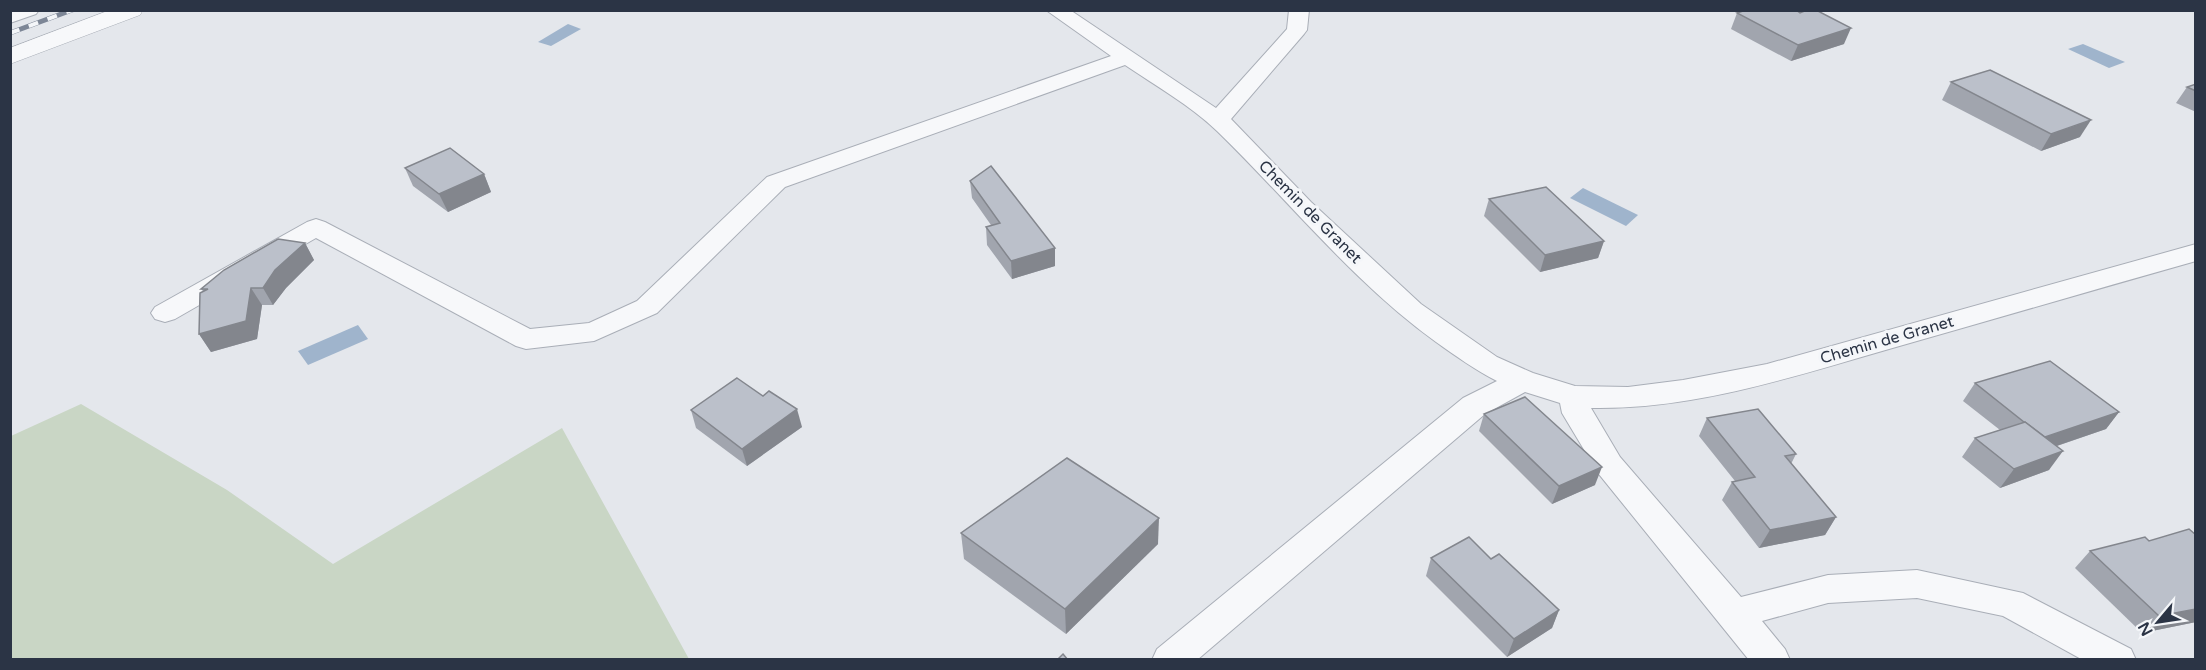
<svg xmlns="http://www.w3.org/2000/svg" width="2206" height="670" viewBox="0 0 2206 670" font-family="'Varela Round',sans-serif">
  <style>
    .green { fill: #c9d6c5 }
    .water { fill: #9fb4cc }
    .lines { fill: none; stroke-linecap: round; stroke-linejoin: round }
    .minor-casing { stroke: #a9aeb7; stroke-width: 2 }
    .tertiary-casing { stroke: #a9aeb7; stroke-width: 1 }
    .minor { fill: #f7f8fa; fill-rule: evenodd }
    .tertiary { fill: #f7f8fa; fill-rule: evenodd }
    .rail-casing { stroke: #7d8696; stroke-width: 5 }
    .rail { stroke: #f4f6f9; stroke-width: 4; stroke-dasharray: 10; stroke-linecap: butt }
    .wall { fill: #a1a5ae }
    .shaded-wall { fill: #83868d }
    .building { fill: #bbc0ca; stroke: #83868d; stroke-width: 1.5 }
    .labels { text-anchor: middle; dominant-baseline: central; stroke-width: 6; stroke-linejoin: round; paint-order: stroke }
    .street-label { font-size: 16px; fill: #2b3445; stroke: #f4f6f9 }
  </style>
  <rect width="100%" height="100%" fill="#e4e7ec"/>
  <path class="green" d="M 81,404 L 227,490 L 333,564 L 562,428 L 689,659 L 11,659 L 11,436 Z"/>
  <g class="water">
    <path d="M 568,24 L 581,29 L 551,46 L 538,42 Z"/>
    <path d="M 2083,44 L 2125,62 L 2109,68 L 2068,49 Z"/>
    <path d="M 1583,188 L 1638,215 L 1626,226 L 1570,198 Z"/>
    <path d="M 358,325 L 368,339 L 308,365 L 298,351 Z"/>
  </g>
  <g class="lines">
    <defs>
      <g id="minor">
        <path d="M 10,10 L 39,10 L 36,14 L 10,23 Z"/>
        <path d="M 1046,10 L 1070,10 L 1216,108 L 1287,29 L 1289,10 L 1309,10 L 1307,30 L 1304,34 L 1231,119 L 1311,202 L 1421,304 L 1497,357 L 1533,373 L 1575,386 L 1628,387 L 1683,380 L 1767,364 L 2196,244 L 2196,261 C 2093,290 1991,320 1889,349 C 1792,377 1693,410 1591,408 L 1620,457 L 1741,597 L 1828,575 L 1917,570 L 2023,593 L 2131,649 L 2136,660 L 2083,660 L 2003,616 L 1917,598 L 1828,603 L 1762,621 L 1785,649 L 1790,660 L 1749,660 L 1598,473 L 1562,413 L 1560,403 L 1525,392 L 1485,414 L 1197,660 L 1152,660 L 1157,649 L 1463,398 L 1497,381 C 1475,370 1456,356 1436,342 C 1353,282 1290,202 1217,131 C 1190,105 1156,86 1125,65 L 785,187 L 657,313 L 594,341 L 526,349 L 516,346 L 316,238 L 175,319 L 165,322 L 155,319 L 151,313 L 155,307 L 307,222 L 316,219 L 325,222 L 530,329 L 589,323 L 637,301 L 767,177 L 1111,56 Z"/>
      </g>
      <path id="tertiary" d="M 110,10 L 143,10 L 140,15 L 10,64 L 10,48 Z"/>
    </defs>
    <use href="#minor" class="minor-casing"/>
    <use href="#tertiary" class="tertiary-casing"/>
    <use href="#minor" class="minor"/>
    <use href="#tertiary" class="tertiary"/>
    <defs>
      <path id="rail" d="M 10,33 L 72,10"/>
    </defs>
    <use href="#rail" class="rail-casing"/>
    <use href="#rail" class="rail"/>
  </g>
  <g class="wall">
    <path d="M 1737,13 L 1800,13 L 1844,44 L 1791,61 L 1731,29 Z"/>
    <path d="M 1951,82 L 2080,137 L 2041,151 L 1942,100 Z"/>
    <path d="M 2196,84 L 2196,112 L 2176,103 L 2187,87 Z"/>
    <path d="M 405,168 L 484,174 L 491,192 L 448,212 L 413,186 Z"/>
    <path d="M 970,181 L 1055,248 L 1055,266 L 1012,279 L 987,245 L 986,227 L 991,225 L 972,198 Z"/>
    <path d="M 1489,199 L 1604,241 L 1598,258 L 1540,272 L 1484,216 Z"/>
    <path d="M 305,243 L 314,260 L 286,288 L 273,305 L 262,305 L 257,339 L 211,352 L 199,334 L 203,291 L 201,289 Z"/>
    <path d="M 1975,383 L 2119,412 L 2106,429 L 2057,446 L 2049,470 L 2000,488 L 1962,457 L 1975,438 L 2000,430 L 1963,401 Z"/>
    <path d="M 691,410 L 802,427 L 747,466 L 696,428 Z"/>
    <path d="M 1484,414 L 1595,485 L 1552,504 L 1479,431 Z"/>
    <path d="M 1707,418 L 1796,454 L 1791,464 L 1836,517 L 1825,535 L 1759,548 L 1722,500 L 1732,482 L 1735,481 L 1699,436 Z"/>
    <path d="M 961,533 L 1158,544 L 1066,634 L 964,559 Z"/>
    <path d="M 2196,535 L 2196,622 L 2142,633 L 2075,568 L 2090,551 L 2149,541 Z"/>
    <path d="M 1431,558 L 1491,559 L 1559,610 L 1552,628 L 1507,657 L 1426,576 Z"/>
  </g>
  <g class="shaded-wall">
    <path d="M 1851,28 L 1844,44 L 1791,61 L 1798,45 Z"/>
    <path d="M 2091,120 L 2080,137 L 2041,151 L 2051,134 Z"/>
    <path d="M 484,174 L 491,192 L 448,212 L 439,194 Z"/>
    <path d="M 1604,241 L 1598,258 L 1540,272 L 1545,255 Z"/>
    <path d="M 305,243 L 314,260 L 286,288 L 273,305 L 263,288 L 275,270 Z"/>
    <path d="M 1055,248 L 1055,266 L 1012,279 L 1011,261 Z"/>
    <path d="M 251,288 L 262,305 L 257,339 L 211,352 L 199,334 Z"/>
    <path d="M 797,409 L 802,427 L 747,466 L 742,449 Z"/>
    <path d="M 2119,412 L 2106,429 L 2030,455 L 2043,437 Z"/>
    <path d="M 2063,451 L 2049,470 L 2000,488 L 2014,469 Z"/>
    <path d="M 1602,467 L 1595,485 L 1552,504 L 1559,486 Z"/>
    <path d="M 1836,517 L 1825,535 L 1759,548 L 1770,530 Z"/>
    <path d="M 1159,518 L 1158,544 L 1066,634 L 1065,609 Z"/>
    <path d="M 2196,609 L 2196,622 L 2142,633 L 2159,616 Z"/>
    <path d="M 1559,610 L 1552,628 L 1507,657 L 1514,639 Z"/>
  </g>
  <g class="building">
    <path d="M 1746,10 L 1796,10 L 1800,13 L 1807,10 L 1816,10 L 1851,28 L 1798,45 L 1737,13 Z"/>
    <path d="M 1990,70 L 2091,120 L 2051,134 L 1951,82 Z"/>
    <path d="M 2196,84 L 2196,91 L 2187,87 Z"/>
    <path d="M 450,148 L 484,174 L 439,194 L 405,168 Z"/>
    <path d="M 991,166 L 1055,248 L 1011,261 L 986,227 L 1000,223 L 970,181 Z"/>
    <path d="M 1546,187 L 1604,241 L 1545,255 L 1489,199 Z"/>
    <path d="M 278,239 L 305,243 L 275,270 L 263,288 L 251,288 L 246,321 L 199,334 L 200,293 L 208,289 L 201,289 L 224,270 Z"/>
    <path d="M 2050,361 L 2119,412 L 2045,437 L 2025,422 L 2024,422 L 1975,383 Z"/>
    <path d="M 737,378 L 763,396 L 769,391 L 797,409 L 742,449 L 691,410 Z"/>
    <path d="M 1525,397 L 1602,467 L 1559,486 L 1484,414 Z"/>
    <path d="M 1758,409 L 1796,454 L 1785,456 L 1836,517 L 1770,530 L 1732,482 L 1755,477 L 1707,418 Z"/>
    <path d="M 2025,422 L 2063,451 L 2014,469 L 1975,438 Z"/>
    <path d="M 1067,458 L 1159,518 L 1065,609 L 961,533 Z"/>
    <path d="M 2189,529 L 2196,535 L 2196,609 L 2159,616 L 2090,551 L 2145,537 L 2149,541 Z"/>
    <path d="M 1469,537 L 1491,559 L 1499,554 L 1559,610 L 1514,639 L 1431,558 Z"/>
    <path d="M 1063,654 L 1068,660 L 1057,660 Z"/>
  </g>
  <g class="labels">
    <g class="street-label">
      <text transform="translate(1310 212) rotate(45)">Chemin de Granet</text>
      <text transform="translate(1887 340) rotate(-16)">Chemin de Granet</text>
    </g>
  </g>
  <rect width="2206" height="670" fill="none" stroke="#2b3445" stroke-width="24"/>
  <g transform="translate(2158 622) rotate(241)" stroke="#f4f6f9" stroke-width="4.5" paint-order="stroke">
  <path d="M0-4.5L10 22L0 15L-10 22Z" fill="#2b3445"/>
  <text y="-9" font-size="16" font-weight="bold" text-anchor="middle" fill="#2b3445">N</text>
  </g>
</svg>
